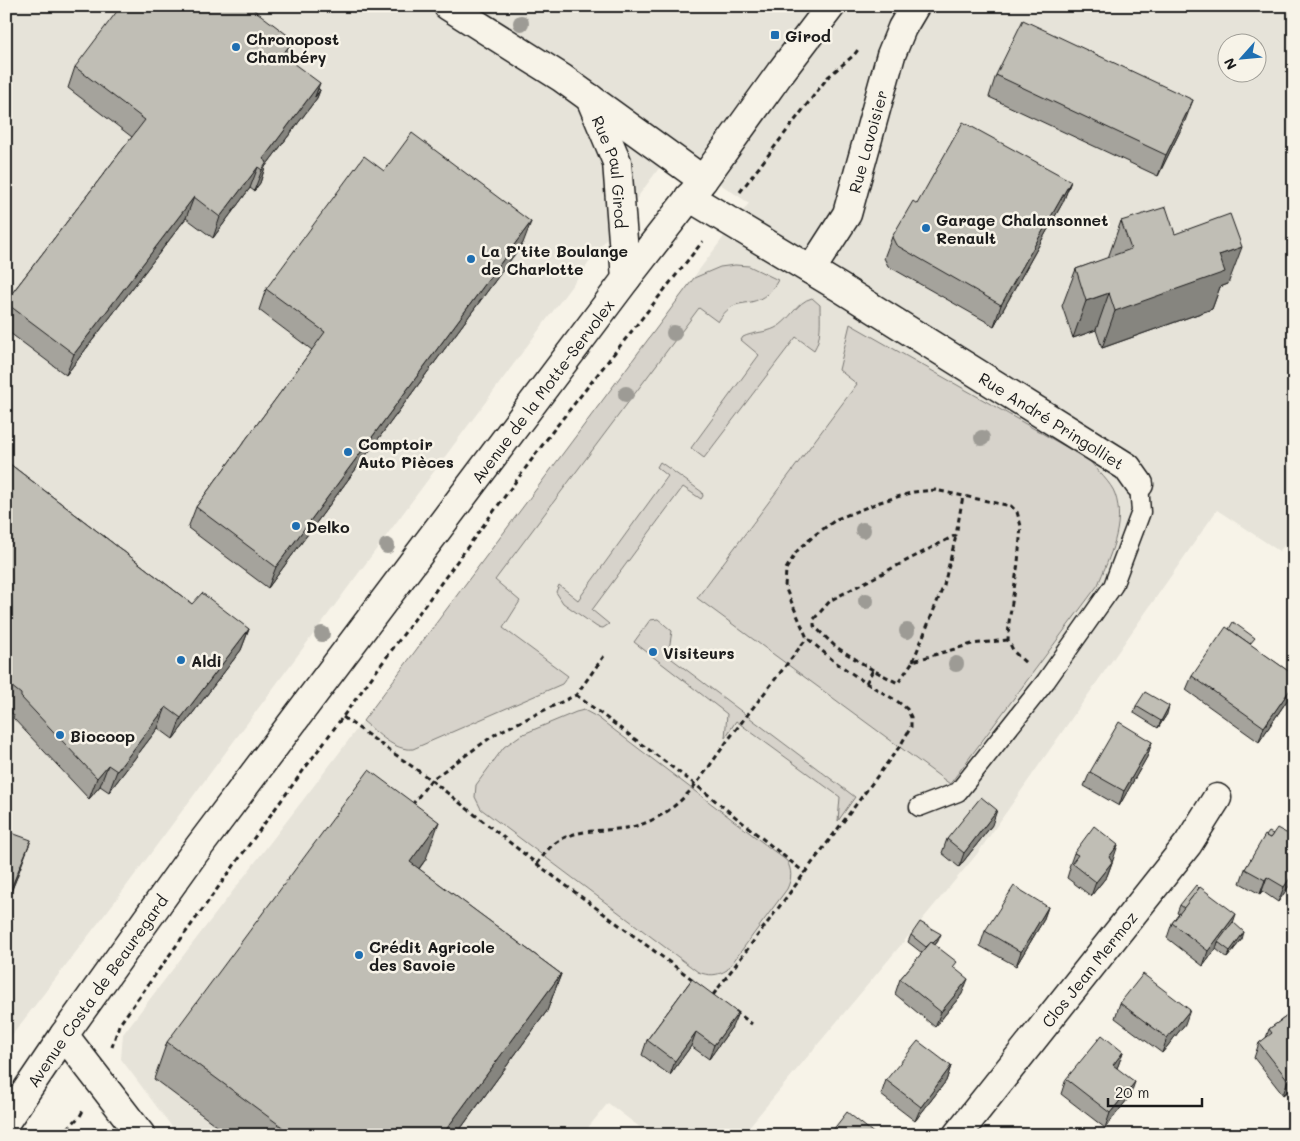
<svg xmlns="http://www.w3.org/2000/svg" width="1300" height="1141" viewBox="0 0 1300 1141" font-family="Mali,sans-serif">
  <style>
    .built { fill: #e6e3d9; fill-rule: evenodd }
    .green { fill: #d7d3cb; stroke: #7a7874 }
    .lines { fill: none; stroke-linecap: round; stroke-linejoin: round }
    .service-casing { stroke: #1c1c1c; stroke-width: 21 }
    .minor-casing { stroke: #1c1c1c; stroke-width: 31 }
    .secondary-casing { stroke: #1c1c1c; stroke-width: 31 }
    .path { stroke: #1c1c1c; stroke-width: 3; stroke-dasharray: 5 4; stroke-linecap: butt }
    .service { stroke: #f7f3e8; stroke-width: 18 }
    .minor { stroke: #f7f3e8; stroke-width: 28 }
    .secondary { stroke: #f7f3e8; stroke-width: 28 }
    .tree { fill: #9d9b95 }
    .wall { fill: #a5a39c; stroke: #1c1c1c }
    .shaded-wall { fill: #86857f; stroke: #1c1c1c }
    .building { fill: #c0beb5; stroke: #1c1c1c }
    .poi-dot { fill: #1f6fb2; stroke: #f7f3e8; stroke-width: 2 }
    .labels { text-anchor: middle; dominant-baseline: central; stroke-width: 5; stroke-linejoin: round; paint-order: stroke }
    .poi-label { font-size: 16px; font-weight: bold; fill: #1c1c1c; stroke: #f7f3e8; text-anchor: start }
    .street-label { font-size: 16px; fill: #1c1c1c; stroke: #f7f3e8 }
  </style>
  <rect width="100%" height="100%" fill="#f7f3e8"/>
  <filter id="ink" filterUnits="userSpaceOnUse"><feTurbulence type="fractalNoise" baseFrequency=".02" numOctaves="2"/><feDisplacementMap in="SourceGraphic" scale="10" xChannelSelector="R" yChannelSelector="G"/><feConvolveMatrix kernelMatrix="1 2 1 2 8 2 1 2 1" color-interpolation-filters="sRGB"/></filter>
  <g filter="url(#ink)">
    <path class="built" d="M 6,6 L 1294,6 L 1294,536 L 1279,551 L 1217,510 L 977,854 L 742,1135 L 650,1135 L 608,1103 L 582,1135 L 178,1135 L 121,1059 L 123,1034 L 336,757 L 749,203 L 671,152 L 122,892 L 6,1043 ZM 1228,42 L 1258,42 L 1258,72 L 1228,72 Z"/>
    <g class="green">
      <path d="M 735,265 L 749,266 L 778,280 C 772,291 764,299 751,302 C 747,303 743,303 739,304 C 729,306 723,314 718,322 L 699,308 L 495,580 L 520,601 L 503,628 L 568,676 L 562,684 L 413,749 C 394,751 378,733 363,721 L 694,278 L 720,267 Z"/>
      <path d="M 812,298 L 820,305 C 820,319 822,338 814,350 L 796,337 L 704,458 L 691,448 L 759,355 L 741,340 L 743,337 C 753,332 765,333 775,328 C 790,321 796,302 812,298 Z"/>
      <path d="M 850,324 L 1089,460 C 1096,469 1112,484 1115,494 C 1126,525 1109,557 1098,585 L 950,784 L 697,598 L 857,384 L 839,370 Z"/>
      <path d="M 660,462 L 702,492 L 703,496 L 701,499 L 683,487 L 592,610 L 609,624 L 603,628 L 597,627 L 563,603 L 556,592 L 559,585 L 578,600 L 668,476 L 657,467 Z"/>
      <path d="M 658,619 L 672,631 L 668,656 L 855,797 L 838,821 L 840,797 L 736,721 L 725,738 L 727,714 L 634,642 L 650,620 Z"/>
      <path d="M 584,710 L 597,717 L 787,861 C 792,871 792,878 787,889 L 727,970 C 717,976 709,976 698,972 L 481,809 L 475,797 L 476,785 L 504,747 L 521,735 L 576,712 Z"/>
    </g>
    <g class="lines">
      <defs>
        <path id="service" d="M 919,807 L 958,792 L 1046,681 L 1113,586 L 1141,512 L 1139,484"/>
        <g id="minor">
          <path d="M 448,6 L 562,78 L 703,180"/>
          <path id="s1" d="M 590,98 L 617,162 L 626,279"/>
          <path id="s2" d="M 689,197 L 839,287 L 1127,467 L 1139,484"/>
          <path id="s3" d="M 811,270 L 847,214 L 891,55 L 902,28 L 915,6"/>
          <path d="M 64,1035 L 141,1135"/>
          <path id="s4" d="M 957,1135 L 1188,844 L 1217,798"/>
        </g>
        <g id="secondary">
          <path id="s5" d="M 6,1121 L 64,1035 L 192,856 L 626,279 L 703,180 L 780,73 L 831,6"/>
        </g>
      </defs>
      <use href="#service" class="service-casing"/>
      <use href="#minor" class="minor-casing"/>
      <use href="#secondary" class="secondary-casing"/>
      <g class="path">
        <path d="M 740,192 L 828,77 L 854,55 L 860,47"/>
        <path d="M 913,661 L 944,585 L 956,536"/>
        <path d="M 873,670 L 836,647 L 814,626 L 814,619 L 831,600 L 956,535 L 963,496"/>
        <path d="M 866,683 L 873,670 L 898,683 L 913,661 L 972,644 L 1008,640"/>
        <path d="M 576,695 L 696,785 L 805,873"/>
        <path d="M 343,717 L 431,780 L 537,864 L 696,982"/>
        <path d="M 412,805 L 431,780 L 497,733 L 576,695 L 604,656"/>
        <path d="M 537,864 C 542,858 547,849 554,844 C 578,825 611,834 639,825 C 647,823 656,818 663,814 C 692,796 708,767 728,740 C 754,706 781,672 807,638"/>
        <path d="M 713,995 L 900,746 L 911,727 L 911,717 L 907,709 L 897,701 L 866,683 L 835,662 L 807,638 L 785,587 L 786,569 L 797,551 L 816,534 L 837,519 L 880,502 L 914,492 L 935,490 L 1011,506 L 1017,512 L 1021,526 L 1018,563 L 1009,622 L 1008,640 L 1014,652 L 1027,664"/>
        <path d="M 735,1011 L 752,1024"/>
        <path d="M 112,1047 L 119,1025 L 264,824 L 552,432 L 703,241"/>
        <path d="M 61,1135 L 80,1116 L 84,1109"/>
      </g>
      <use href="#service" class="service"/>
      <use href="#minor" class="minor"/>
      <use href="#secondary" class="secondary"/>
    </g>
    <g class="tree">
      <circle cx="521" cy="23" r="8"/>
      <circle cx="674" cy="333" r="8"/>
      <circle cx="626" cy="394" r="8"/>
      <circle cx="982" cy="438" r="8"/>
      <circle cx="863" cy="530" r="8"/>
      <circle cx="387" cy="546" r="8"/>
      <circle cx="866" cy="601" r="8"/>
      <circle cx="907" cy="631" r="8"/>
      <circle cx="322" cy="634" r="8"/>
      <circle cx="956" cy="664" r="8"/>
    </g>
    <g class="wall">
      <path d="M 294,40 L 287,59 L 320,90 L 317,98 L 265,167 L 260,183 L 254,191 L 250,188 L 213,238 L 186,218 L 66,375 L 6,330 L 6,301 L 132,137 L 68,88 L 75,67 Z"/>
      <path d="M 996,75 L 1185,121 L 1158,176 L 989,97 Z"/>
      <path d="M 384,171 L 523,243 L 268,588 L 188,528 L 196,507 L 312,350 L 259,310 L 266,289 Z"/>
      <path d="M 1071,181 L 1063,202 L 994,326 L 888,266 L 884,258 L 892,237 L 917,204 Z"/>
      <path d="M 1121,221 L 1175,234 L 1228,284 L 1220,287 L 1212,309 L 1102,348 L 1096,330 L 1073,338 L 1062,306 L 1076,269 L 1108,258 Z"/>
      <path d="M 6,461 L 192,604 L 249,629 L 241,650 L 173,739 L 158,728 L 109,792 L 100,786 L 89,799 L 13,718 L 14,715 L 6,709 Z"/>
      <path d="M 1252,646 L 1294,675 L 1294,689 L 1292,693 L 1259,742 L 1186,690 L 1192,676 Z"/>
      <path d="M 1136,706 L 1167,714 L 1158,728 L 1134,713 Z"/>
      <path d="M 1152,742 L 1147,757 L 1119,806 L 1084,786 L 1090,772 Z"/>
      <path d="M 992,825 L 959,867 L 942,853 L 947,839 Z"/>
      <path d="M 6,831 L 17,877 L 6,904 Z"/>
      <path d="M 1294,831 L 1294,879 L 1278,902 L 1262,891 L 1260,894 L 1240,883 L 1245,869 L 1266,836 L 1273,834 L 1288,834 Z"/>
      <path d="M 1074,853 L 1113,860 L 1107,876 L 1091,896 L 1067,878 L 1070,868 L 1069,867 Z"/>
      <path d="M 426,859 L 419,869 L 561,974 L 547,1011 L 456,1135 L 229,1135 L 154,1079 L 167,1042 Z"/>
      <path d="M 1180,905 L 1233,922 L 1242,939 L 1227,958 L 1216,949 L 1203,966 L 1167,938 L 1172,923 L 1179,914 L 1177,913 Z"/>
      <path d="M 1048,907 L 1043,921 L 1016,966 L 980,946 L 985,931 Z"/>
      <path d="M 911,935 L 938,941 L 935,945 L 954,968 L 962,994 L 935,1027 L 895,994 L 900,979 L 922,953 L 908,942 Z"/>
      <path d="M 692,979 L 732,1027 L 709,1059 L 691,1046 L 670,1075 L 642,1055 L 647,1040 Z"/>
      <path d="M 1120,1003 L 1185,1024 L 1162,1053 L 1115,1018 Z"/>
      <path d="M 1294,1011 L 1294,1086 L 1283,1095 L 1254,1058 L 1259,1043 L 1266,1038 L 1269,1029 Z"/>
      <path d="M 1123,1052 L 1117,1068 L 1130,1096 L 1105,1128 L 1061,1094 L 1066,1079 Z"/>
      <path d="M 951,1066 L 946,1081 L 915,1121 L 881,1095 L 886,1080 Z"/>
    </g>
    <g class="shaded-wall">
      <path d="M 294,40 L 286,61 L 282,55 Z"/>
      <path d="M 320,83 L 315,97 L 320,90 L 317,98 L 265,167 L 260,183 L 254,191 L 262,170 L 263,159 Z"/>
      <path d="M 1193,100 L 1185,121 L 1158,176 L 1166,155 Z"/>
      <path d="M 258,167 L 250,188 L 213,238 L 220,217 Z"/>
      <path d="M 1071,181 L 1063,202 L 994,326 L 1001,305 Z"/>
      <path d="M 194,197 L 186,218 L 66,375 L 74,354 Z"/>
      <path d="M 531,222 L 523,243 L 268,588 L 276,567 Z"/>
      <path d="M 1242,247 L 1228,284 L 1220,287 L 1212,309 L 1102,348 L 1115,311 L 1219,255 Z"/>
      <path d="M 1109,293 L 1096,330 L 1073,338 L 1086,301 Z"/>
      <path d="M 249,629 L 241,650 L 173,739 L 181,718 Z"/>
      <path d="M 1294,684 L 1294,689 L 1292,693 L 1259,742 L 1264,727 Z"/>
      <path d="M 1169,706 L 1167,714 L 1158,728 L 1161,721 Z"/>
      <path d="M 166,707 L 158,728 L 109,792 L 117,771 Z"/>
      <path d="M 1152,742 L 1147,757 L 1119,806 L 1124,791 Z"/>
      <path d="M 108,765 L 100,786 L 89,799 L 97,778 Z"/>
      <path d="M 997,810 L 992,825 L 959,867 L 964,853 Z"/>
      <path d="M 439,822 L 426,859 L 396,899 L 410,862 Z"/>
      <path d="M 31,840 L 17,877 L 6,904 L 6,901 L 9,893 Z"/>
      <path d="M 1118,845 L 1113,860 L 1103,872 L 1109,857 Z"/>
      <path d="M 1112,862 L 1107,876 L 1091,896 L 1096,882 Z"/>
      <path d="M 1294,872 L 1294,879 L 1278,902 L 1284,887 Z"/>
      <path d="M 1267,877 L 1262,891 L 1260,894 L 1265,880 Z"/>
      <path d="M 1048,907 L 1043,921 L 1016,966 L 1021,952 Z"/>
      <path d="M 1236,914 L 1231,929 L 1218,942 L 1216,949 L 1203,966 L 1208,951 Z"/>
      <path d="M 1244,932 L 1242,939 L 1227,958 L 1230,951 Z"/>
      <path d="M 941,934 L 938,941 L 926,956 L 928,949 Z"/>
      <path d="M 561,974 L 547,1011 L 456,1135 L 442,1135 Z"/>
      <path d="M 968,979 L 962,994 L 935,1027 L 941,1012 Z"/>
      <path d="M 1190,1010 L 1185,1024 L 1162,1053 L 1167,1038 Z"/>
      <path d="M 738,1013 L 732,1027 L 709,1059 L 714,1045 Z"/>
      <path d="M 696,1032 L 691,1046 L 670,1075 L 675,1061 Z"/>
      <path d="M 1123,1052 L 1118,1066 L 1108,1079 L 1113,1065 Z"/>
      <path d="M 951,1066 L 946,1081 L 915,1121 L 921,1107 Z"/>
      <path d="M 1294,1076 L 1294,1086 L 1283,1095 L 1288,1080 Z"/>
      <path d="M 1135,1082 L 1130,1096 L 1105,1128 L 1110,1113 Z"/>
    </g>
    <g class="building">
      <path d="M 121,6 L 249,6 L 294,40 L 282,55 L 320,83 L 263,159 L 267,162 L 262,170 L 258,167 L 220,217 L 194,197 L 74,354 L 6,303 L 6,301 L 145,120 L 75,67 Z"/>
      <path d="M 1023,20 L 1193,100 L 1166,155 L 996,75 Z"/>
      <path d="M 318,89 L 320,90 L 315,97 Z"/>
      <path d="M 963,122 L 1071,181 L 1001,305 L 896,245 L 892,237 L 913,201 L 917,204 Z"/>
      <path d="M 412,133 L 531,222 L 276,567 L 196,507 L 325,332 L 266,289 L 364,156 L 384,171 Z"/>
      <path d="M 1166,207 L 1175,234 L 1230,214 L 1242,247 L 1219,255 L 1225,272 L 1115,311 L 1109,293 L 1086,301 L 1076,269 L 1131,249 L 1121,221 Z"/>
      <path d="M 6,461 L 192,604 L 202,593 L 249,629 L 181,718 L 166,707 L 117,771 L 108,765 L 97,778 L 21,697 L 21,694 L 6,682 Z"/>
      <path d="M 1233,622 L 1255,638 L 1250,644 L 1229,629 Z"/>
      <path d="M 1226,627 L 1294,675 L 1294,684 L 1264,727 L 1192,676 Z"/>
      <path d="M 1145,692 L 1169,706 L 1161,721 L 1136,706 Z"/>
      <path d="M 1119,722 L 1152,742 L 1124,791 L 1090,772 Z"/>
      <path d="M 369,770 L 439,822 L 410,862 L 561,974 L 442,1135 L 293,1135 L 167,1042 Z"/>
      <path d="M 981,797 L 997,810 L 964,853 L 947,839 Z"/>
      <path d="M 1094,826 L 1118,845 L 1109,857 L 1112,862 L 1096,882 L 1072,863 L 1078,855 L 1074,853 Z"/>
      <path d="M 1277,828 L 1288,834 L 1291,829 L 1294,831 L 1294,872 L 1284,887 L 1267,877 L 1265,880 L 1245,869 L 1265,835 L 1270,838 Z"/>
      <path d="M 6,831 L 31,840 L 9,893 L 6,892 Z"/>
      <path d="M 1269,832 L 1273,834 L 1270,838 L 1266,836 Z"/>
      <path d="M 1196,885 L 1199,888 L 1184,908 L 1180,905 Z"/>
      <path d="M 1014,886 L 1048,907 L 1021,952 L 985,931 Z"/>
      <path d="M 1200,887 L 1236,914 L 1208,951 L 1172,923 Z"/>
      <path d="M 920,922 L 941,934 L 933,943 L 931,942 L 926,947 L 911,935 Z"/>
      <path d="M 1233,922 L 1244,932 L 1230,951 L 1218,942 Z"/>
      <path d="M 931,942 L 957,962 L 953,967 L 968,979 L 941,1012 L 900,979 Z"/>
      <path d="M 1143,974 L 1190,1010 L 1167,1038 L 1120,1003 Z"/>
      <path d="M 692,979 L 738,1013 L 714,1045 L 696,1032 L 675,1061 L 647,1040 Z"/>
      <path d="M 1294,1011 L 1294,1076 L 1288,1080 L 1259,1043 L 1272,1033 L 1269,1029 Z"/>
      <path d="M 1102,1035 L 1123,1052 L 1113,1065 L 1135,1082 L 1110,1113 L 1066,1079 Z"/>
      <path d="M 918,1041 L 951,1066 L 921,1107 L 886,1080 Z"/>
      <path d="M 847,1112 L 876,1135 L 829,1135 Z"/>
      <path d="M 1217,1130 L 1221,1135 L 1212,1135 Z"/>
    </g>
  </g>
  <g class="poi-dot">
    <rect x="770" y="30" width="10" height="10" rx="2.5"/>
    <circle cx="236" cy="47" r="5"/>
    <circle cx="926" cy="228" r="5"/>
    <circle cx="471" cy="259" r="5"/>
    <circle cx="348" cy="452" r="5"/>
    <circle cx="296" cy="526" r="5"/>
    <circle cx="653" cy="652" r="5"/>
    <circle cx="181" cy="660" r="5"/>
    <circle cx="60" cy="735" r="5"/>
    <circle cx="359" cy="955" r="5"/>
  </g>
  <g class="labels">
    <g class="poi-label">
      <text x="785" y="35">Girod</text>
      <text x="246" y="38">Chronopost<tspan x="246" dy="18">Chambéry</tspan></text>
      <text x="936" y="219">Garage Chalansonnet<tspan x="936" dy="18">Renault</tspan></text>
      <text x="481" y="250">La P'tite Boulange<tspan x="481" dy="18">de Charlotte</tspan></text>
      <text x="358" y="443">Comptoir<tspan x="358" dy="18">Auto Pièces</tspan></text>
      <text x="306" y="526">Delko</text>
      <text x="663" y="652">Visiteurs</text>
      <text x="191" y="660">Aldi</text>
      <text x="70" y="735">Biocoop</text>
      <text x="369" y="946">Crédit Agricole<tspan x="369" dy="18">des Savoie</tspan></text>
    </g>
    <g class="street-label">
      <text stroke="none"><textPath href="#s3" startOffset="142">Rue Lavoisier</textPath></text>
      <text stroke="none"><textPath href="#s1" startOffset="78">Rue Paul Girod</textPath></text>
      <text stroke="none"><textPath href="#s5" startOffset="906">Avenue de la Motte-Servolex</textPath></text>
      <text stroke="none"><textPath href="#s2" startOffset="426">Rue André Pringolliet</textPath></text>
      <text stroke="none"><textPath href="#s4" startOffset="212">Clos Jean Mermoz</textPath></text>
      <text stroke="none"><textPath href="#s5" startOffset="159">Avenue Costa de Beauregard</textPath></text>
    </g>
  </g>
  <rect width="1300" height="1141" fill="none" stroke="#f7f3e8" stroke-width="25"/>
  <rect x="12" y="12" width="1275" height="1116" fill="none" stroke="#1c1c1c" stroke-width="2" filter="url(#ink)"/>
  <g transform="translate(1242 58) rotate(243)"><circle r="24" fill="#f7f3e8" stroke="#9f9d96"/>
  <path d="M0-4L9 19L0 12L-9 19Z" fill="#1f6fb2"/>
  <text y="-8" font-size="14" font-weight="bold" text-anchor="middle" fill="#1c1c1c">N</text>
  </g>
  <path d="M1108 1098v8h94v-8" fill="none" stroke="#1c1c1c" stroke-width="2.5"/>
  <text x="1115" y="1098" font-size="15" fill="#1c1c1c" stroke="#f7f3e8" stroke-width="4" paint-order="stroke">20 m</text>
</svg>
